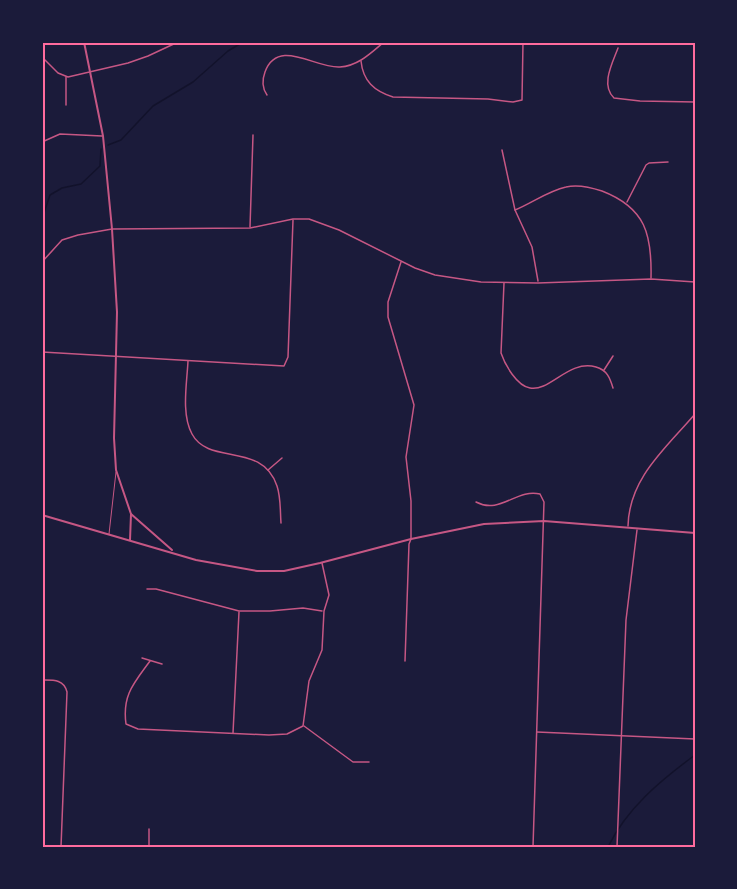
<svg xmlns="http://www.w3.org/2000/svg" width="737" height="889" viewBox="0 0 737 889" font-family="'Roboto Condensed',sans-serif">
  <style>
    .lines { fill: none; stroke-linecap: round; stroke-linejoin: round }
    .stream { stroke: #12122b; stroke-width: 1.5 }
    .service { stroke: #c65784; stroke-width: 1 }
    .minor { stroke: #c65784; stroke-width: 1.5 }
    .tertiary { stroke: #c65784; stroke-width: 2 }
    .neatline { fill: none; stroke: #ff6b9d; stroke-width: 2 }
  </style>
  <rect width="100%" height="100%" fill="#1b1b3a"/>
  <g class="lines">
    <g class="stream">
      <path d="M 108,145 L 121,140 L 153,106 L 193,82 L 228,51 L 243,42"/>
      <path d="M 42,219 L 50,195 L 62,188 L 81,184 L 100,166 L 101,149"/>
      <path d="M 608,847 C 627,808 661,780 695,755"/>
    </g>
    <path class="service" d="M 109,534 L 116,472"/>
    <g class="minor">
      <path d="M 618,48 C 613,62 600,85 614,98 L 640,101 L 695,102"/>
      <path d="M 42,57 L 58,73 L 68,77 L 128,63 L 148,56 L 178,42"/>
      <path d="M 361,61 C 363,81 374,91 393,97 L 488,99 L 513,102 L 522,100 L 523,42"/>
      <path d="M 66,77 L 66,105"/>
      <path d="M 267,95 C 262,88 262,80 265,72 C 278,37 316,69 340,67 C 358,66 371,53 384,42"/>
      <path d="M 42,142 L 60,134 L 102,136"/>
      <path d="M 502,150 L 515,210 L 532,247 L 538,281"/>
      <path d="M 627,202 L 646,165 L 649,163 L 668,162"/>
      <path d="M 515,210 C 532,203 548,191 566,187 C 578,184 590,187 602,191 C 646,208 652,235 651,278"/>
      <path d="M 250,227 L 253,135"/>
      <path d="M 42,262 L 62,240 L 78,235 L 112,229 L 250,228 L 293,219 L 309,219 L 339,230 L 415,268 L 435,275 L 481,282 L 538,283 L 651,279 L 695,282"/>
      <path d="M 401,262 L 388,302 L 388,317 L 414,405 L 406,457 L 411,501 L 411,539 L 409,544 L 405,661"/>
      <path d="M 504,283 L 501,353 C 505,365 517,386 530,388 C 550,392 569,359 596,367 C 607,370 610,378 613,388"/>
      <path d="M 42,352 L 284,366 L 288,357 L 293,220"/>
      <path d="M 188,361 C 187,383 181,414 192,434 C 209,466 262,441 277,486 C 281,498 280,510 281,523"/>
      <path d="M 604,370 L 613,356"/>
      <path d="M 268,470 L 282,458"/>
      <path d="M 476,502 C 500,515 517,488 540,494 L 544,502 L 533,847"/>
      <path d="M 628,526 C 629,478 666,448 695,414"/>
      <path d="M 147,589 L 156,589 L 239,611 L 270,611 L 303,608 L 322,611"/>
      <path d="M 142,658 L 162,664"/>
      <path d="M 150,661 C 134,683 122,695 126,724 L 138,729 L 269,735 L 287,734 L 303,726 L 309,681 L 322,650 L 324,611 L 329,595 L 322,563"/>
      <path d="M 42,680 C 53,680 64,679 67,692 L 61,847"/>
      <path d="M 304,726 L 353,762 L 369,762"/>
      <path d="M 537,732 L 695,739"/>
      <path d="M 233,733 L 239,612"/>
      <path d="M 149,847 L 149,829"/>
      <path d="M 617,847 L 626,620 L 637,530"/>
    </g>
    <g class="tertiary">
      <path d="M 84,42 L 103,136 L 112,229 L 117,312 L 114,438 L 116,470 L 131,514 L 130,540"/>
      <path d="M 131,514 L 172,550"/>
      <path d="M 42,515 L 196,560 L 257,571 L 284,571 L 320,563 L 411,539 L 484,524 L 544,521 L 695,533"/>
    </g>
  </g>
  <rect width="737" height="889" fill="none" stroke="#1b1b3a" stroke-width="87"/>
  <rect x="44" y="44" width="650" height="802" class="neatline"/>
</svg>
